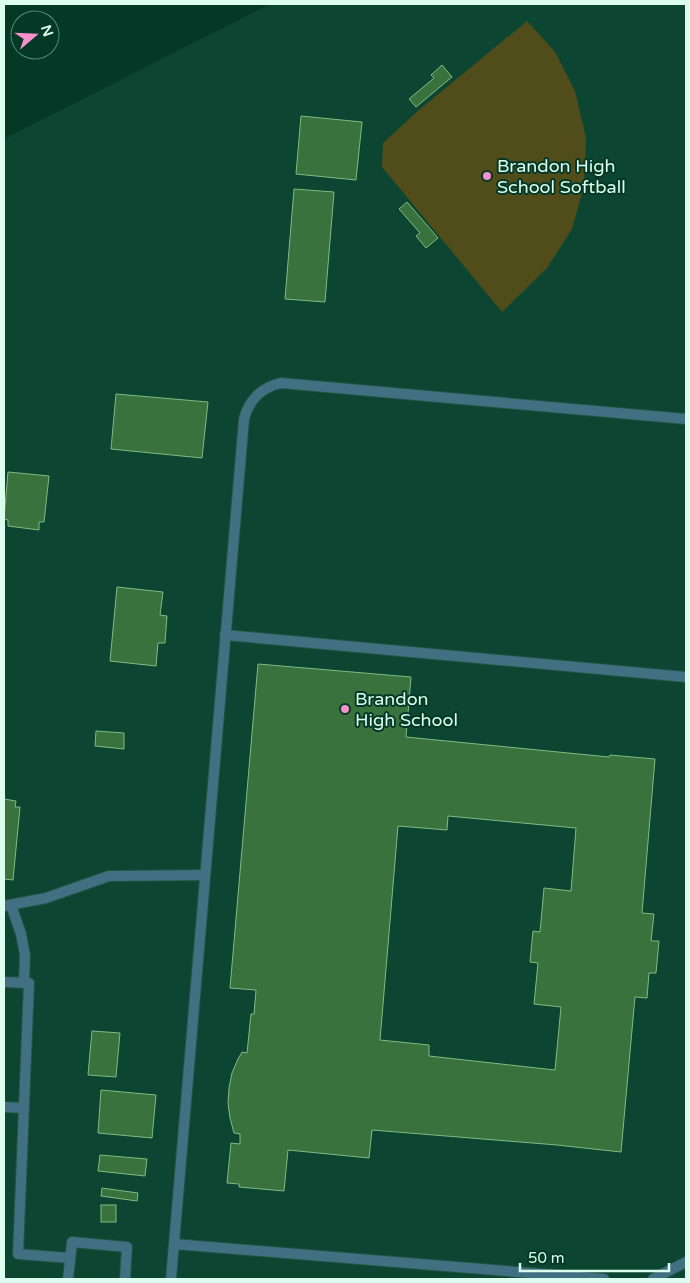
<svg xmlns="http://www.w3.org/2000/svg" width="690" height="1283" viewBox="0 0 690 1283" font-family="'Varela Round',sans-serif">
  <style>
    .built { fill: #0c4633 }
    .green { fill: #514d1a }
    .building { fill: #39723d; stroke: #80bb82; fill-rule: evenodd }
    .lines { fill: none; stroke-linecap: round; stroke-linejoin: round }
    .service-casing { stroke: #225443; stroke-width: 12 }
    .service { stroke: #417083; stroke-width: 10 }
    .poi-dot { fill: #f890cc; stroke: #043827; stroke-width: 2 }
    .labels { text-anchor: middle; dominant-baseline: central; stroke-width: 4; stroke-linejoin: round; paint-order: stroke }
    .poi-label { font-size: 18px; fill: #dcfeee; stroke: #043827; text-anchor: start }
  </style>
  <rect width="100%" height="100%" fill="#043827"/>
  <path class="built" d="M 270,4 L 686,4 L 686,1279 L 4,1279 L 4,139 Z"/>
  <path class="green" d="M 527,21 L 555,52 L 575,91 L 586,138 L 584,186 L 572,229 L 547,268 L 502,312 L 382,167 L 383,143 L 419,110 Z"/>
  <g class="building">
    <path d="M 442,65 L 452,77 L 416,107 L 409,99 L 434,78 L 431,75 Z"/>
    <path d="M 301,116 L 362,122 L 356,180 L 296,174 Z"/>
    <path d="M 294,189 L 334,192 L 325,302 L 285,299 Z"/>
    <path d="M 407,202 L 438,238 L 426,248 L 416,236 L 420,233 L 399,209 Z"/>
    <path d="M 116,394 L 208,402 L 202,458 L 111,449 Z"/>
    <path d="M 8,472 L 49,476 L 44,522 L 39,522 L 39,530 L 8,526 L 8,520 L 4,519 Z"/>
    <path d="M 117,587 L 163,592 L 160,615 L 167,616 L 165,643 L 158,643 L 156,666 L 110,661 Z"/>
    <path d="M 258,664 L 411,677 L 406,737 L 609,757 L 610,755 L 655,759 L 642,913 L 654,914 L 651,941 L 659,941 L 656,973 L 649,973 L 647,998 L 635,997 L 621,1152 L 557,1145 L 372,1130 L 369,1158 L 288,1150 L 284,1191 L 239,1187 L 239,1184 L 227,1183 L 231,1143 L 240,1144 L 240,1134 L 234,1133 L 230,1118 L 228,1103 L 229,1088 L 232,1073 L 238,1059 L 242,1052 L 247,1053 L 251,1014 L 254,1014 L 256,990 L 230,988 ZM 448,816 L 576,828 L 571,891 L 544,888 L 540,932 L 533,931 L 530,962 L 538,963 L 534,1004 L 561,1007 L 555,1070 L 429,1056 L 429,1045 L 380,1040 L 398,826 L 447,830 Z"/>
    <path d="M 96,731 L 124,733 L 124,749 L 95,746 Z"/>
    <path d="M 4,799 L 16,801 L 15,807 L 20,807 L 13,880 L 4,879 Z"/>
    <path d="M 92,1031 L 120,1033 L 116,1077 L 88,1075 Z"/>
    <path d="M 101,1090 L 156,1095 L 152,1138 L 98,1133 Z"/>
    <path d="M 100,1155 L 147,1159 L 145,1176 L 98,1171 Z"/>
    <path d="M 102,1188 L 138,1193 L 137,1201 L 101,1196 Z"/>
    <rect x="101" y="1205" width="15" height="17"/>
  </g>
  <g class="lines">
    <defs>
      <g id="service">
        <path d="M 225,635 L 686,677"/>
        <path d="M 11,905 L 21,934 L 25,955 L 24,983"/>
        <path d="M 4,906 L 46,898 L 109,876 L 205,875"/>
        <path d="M 4,982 L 29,983 L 18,1254 L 70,1258"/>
        <path d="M 4,1107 L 23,1108"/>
        <path d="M 174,1244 L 604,1279"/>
        <path d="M 68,1279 L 72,1242 L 127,1247 L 125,1279"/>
        <path d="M 171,1279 L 244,419 C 249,400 262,387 281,383 L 686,419"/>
        <path d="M 653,1279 L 686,1262"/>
      </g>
    </defs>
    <use href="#service" class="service-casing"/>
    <use href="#service" class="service"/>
  </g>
  <g class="poi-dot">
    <circle cx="487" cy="176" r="5"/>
    <circle cx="345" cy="709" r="5"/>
  </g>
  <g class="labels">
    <g class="poi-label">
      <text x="497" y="166">Brandon High<tspan x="497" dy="21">School Softball</tspan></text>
      <text x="355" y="699">Brandon<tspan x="355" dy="21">High School</tspan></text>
    </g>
  </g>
  <rect width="690" height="1283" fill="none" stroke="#dcfeee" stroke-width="10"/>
  <g transform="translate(35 35) rotate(71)"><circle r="24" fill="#043827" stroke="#5a8777"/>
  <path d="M0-4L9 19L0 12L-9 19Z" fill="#f890cc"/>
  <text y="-8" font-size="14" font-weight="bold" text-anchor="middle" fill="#dcfeee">N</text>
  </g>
  <path d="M520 1263v8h149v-8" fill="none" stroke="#dcfeee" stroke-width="2.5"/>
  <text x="528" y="1263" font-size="15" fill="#dcfeee" stroke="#043827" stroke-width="4" paint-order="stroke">50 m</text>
</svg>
